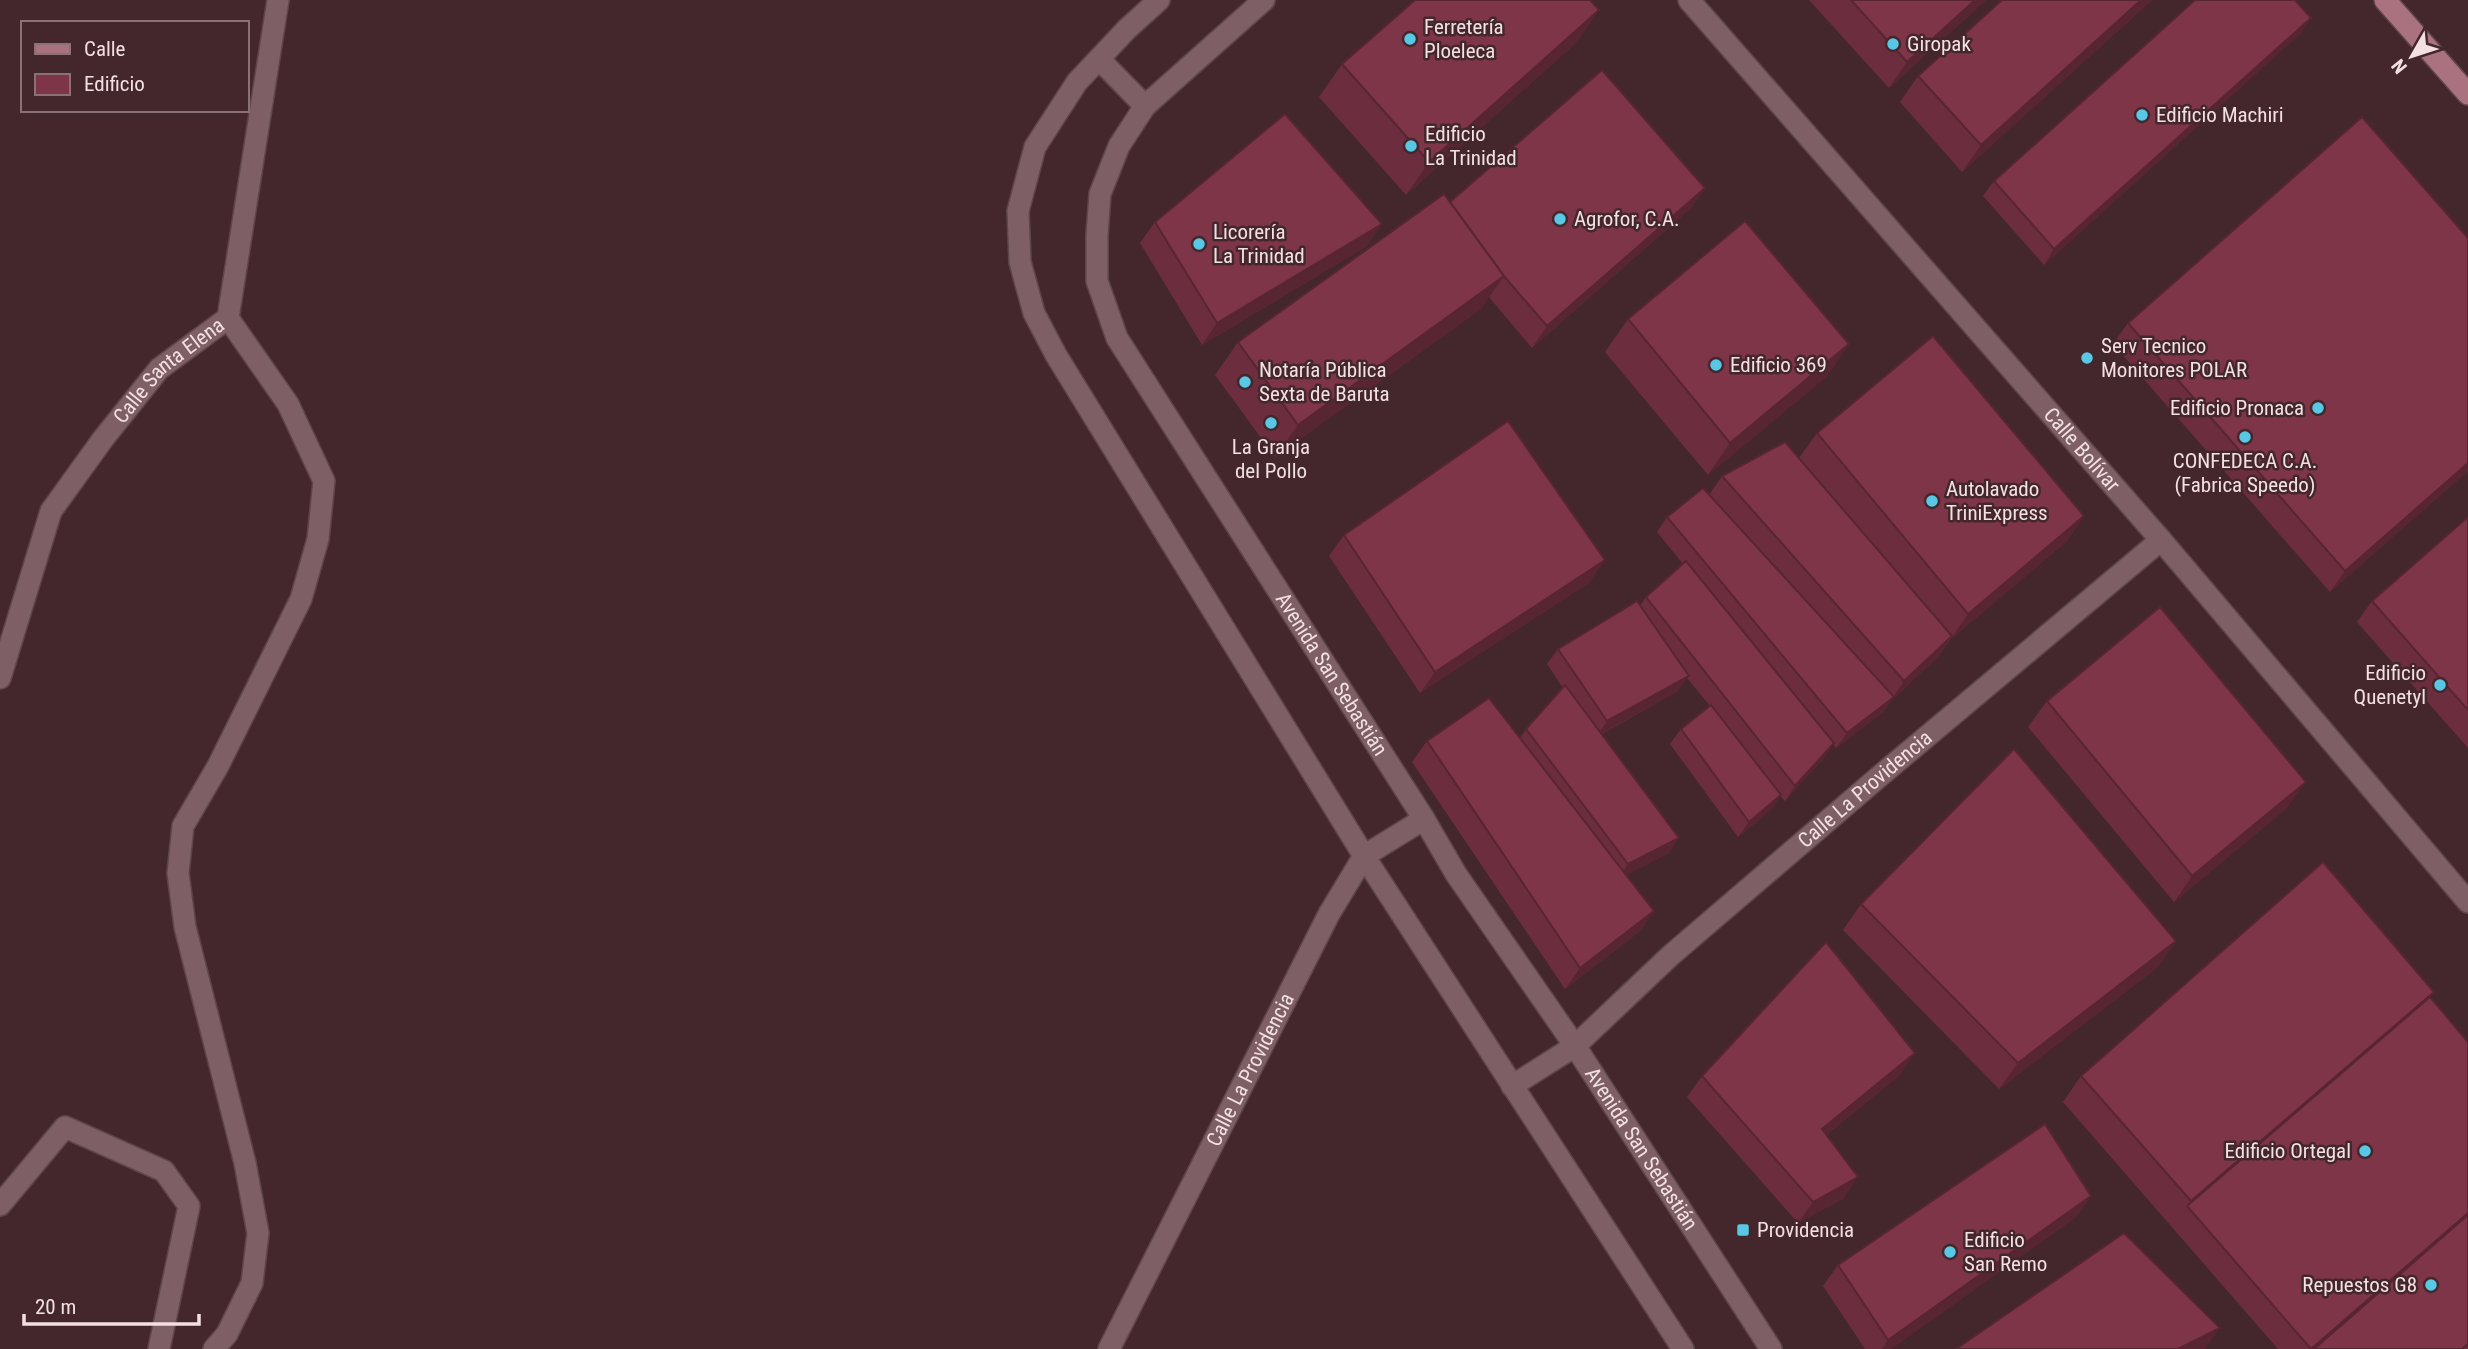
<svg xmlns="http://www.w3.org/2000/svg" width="2468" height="1349" viewBox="0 0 2468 1349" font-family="'Roboto Condensed',sans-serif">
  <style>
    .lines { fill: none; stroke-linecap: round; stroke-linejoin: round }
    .minor-casing { stroke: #5d454b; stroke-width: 24 }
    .major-casing { stroke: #5d454b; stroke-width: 24 }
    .minor { stroke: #7e5f65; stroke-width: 21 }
    .major { stroke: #aa727e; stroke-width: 21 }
    .wall { fill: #6c2e3e }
    .shaded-wall { fill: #582532 }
    .building { fill: #7e3548; stroke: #582532; stroke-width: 2 }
    .poi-dot { fill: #59c8e5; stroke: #43272d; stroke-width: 2.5 }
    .labels { text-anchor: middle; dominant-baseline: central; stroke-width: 5; stroke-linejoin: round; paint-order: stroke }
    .poi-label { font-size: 21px; fill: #f3e0e3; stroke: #43272d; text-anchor: start }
    .street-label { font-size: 21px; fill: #f3e0e3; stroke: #43272d }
  </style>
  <rect width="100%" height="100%" fill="#43272d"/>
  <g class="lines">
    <defs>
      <g id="minor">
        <path d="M 1159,0 L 1127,29 L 1077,82 L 1035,147 L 1018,211 L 1020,262 L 1034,313 L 1056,355 L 1364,856 L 1683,1349"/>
        <path id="s1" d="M 1264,0 L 1145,106 L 1119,146 L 1100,194 L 1097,235 L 1097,281 L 1117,338 L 1424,819 L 1456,874 L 1575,1046 L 1771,1349"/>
        <path id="s2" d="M 1689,0 L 2161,540 L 2468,902"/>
        <path d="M 1099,59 L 1145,106"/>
        <path id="s3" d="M 0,678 L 51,511 L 103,439 L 159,369 L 228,318 L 278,0"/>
        <path id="s4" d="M 1512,1086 L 1575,1046 L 1670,956 L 1881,775 L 2161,540"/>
        <path d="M 0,1205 L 65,1127 L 164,1171 L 189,1206 L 159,1349"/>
        <path d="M 214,1349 L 227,1334 L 252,1283 L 258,1233 L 245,1163 L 185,927 L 178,873 L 183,826 L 218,766 L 301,599 L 318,539 L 324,481 L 288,404 L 228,318"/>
        <path id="s5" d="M 1109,1349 L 1329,914 L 1364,856 L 1424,819"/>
      </g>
      <path id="major" d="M 2385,0 L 2468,94"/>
    </defs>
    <use href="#minor" class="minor-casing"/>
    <use href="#major" class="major-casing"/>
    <use href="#minor" class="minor"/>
    <use href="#major" class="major"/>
  </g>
  <g class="wall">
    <path d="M 1809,0 L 1986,0 L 1889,88 Z"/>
    <path d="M 2002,0 L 2152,0 L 1962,172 L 1900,102 L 1918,76 Z"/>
    <path d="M 2301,33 L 2044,265 L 1983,196 L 1994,181 Z"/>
    <path d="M 1576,43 L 1406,195 L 1319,97 L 1342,64 Z"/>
    <path d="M 1705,188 L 1690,209 L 1532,348 L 1489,297 L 1481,309 L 1275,457 L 1215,375 L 1238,342 L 1450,202 Z"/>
    <path d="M 1155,222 L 1382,224 L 1367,246 L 1202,345 L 1140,243 Z"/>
    <path d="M 2468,238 L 2468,471 L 2330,592 L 2113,344 L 2128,323 Z"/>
    <path d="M 1628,319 L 1849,344 L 1826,377 L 1708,475 L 1605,352 Z"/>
    <path d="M 1817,433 L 2084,516 L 2066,542 L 1950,640 L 1937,658 L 1892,700 L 1883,712 L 1836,748 L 1833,744 L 1824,758 L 1785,801 L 1780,796 L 1771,810 L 1738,837 L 1670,744 L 1681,729 L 1710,706 L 1687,678 L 1678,691 L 1602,734 L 1669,853 L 1626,875 L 1654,911 L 1639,932 L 1565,989 L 1412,762 L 1427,741 L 1520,738 L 1526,729 L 1563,688 L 1547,664 L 1558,649 L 1640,606 L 1646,597 L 1683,564 L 1657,532 L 1667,517 L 1709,495 L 1722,476 L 1799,458 Z"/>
    <path d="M 2468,517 L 2468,748 L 2357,622 L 2372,601 Z"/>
    <path d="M 1344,535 L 1590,582 L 1420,693 L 1329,556 Z"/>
    <path d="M 2047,701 L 2287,808 L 2174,902 L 2028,727 Z"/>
    <path d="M 1861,904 L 2176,941 L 2158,967 L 1999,1089 L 1843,930 Z"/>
    <path d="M 2430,997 L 2468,1349 L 2278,1349 L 2063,1102 L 2081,1076 Z"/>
    <path d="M 1900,1075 L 1826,1135 L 1843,1199 L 1798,1223 L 1687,1097 L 1702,1076 Z"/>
    <path d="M 2091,1196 L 2076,1217 L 1891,1349 L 1865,1349 L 1823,1286 L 1838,1265 Z"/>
  </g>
  <g class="shaded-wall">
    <path d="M 1975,0 L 1986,0 L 1889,88 L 1907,62 Z"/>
    <path d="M 2141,0 L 2152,0 L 1962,172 L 1981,145 Z"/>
    <path d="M 1599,10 L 1576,43 L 1406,195 L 1429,162 Z"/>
    <path d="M 2311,18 L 2301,33 L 2044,265 L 2054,249 Z"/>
    <path d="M 1705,188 L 1690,209 L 1532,348 L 1547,326 Z"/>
    <path d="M 1382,224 L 1367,246 L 1202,345 L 1217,323 Z"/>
    <path d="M 1504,276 L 1481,309 L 1275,457 L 1298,425 Z"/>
    <path d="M 1849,344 L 1826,377 L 1708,475 L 1730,443 Z"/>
    <path d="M 2468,463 L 2468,471 L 2330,592 L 2345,571 Z"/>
    <path d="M 2084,516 L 2066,542 L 1950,640 L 1968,614 Z"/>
    <path d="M 1605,560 L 1590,582 L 1420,693 L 1435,672 Z"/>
    <path d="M 1952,636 L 1937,658 L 1892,700 L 1883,712 L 1836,748 L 1847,733 L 1892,699 L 1904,681 Z"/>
    <path d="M 1689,676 L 1678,691 L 1597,736 L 1607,721 Z"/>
    <path d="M 1834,743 L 1824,758 L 1785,801 L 1795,786 Z"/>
    <path d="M 2306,782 L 2287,808 L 2174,902 L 2192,876 Z"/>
    <path d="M 1781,795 L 1771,810 L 1738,837 L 1749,822 Z"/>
    <path d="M 1679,838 L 1669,853 L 1618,879 L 1628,864 Z"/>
    <path d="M 1654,911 L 1639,932 L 1565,989 L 1580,968 Z"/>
    <path d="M 2176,941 L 2158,967 L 1999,1089 L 2018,1063 Z"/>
    <path d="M 2434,992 L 2415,1019 L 2187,1206 L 2191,1201 Z"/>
    <path d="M 1915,1053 L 1900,1075 L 1807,1150 L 1822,1129 Z"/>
    <path d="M 1858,1177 L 1843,1199 L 1798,1223 L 1813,1202 Z"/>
    <path d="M 2091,1196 L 2076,1217 L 1891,1349 L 1882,1349 L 1888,1340 Z"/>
    <path d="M 2468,1213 L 2468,1221 L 2321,1349 L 2311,1349 Z"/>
    <path d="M 2220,1328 L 2205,1349 L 2178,1349 Z"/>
  </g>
  <g class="building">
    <path d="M 1415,0 L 1590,0 L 1599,10 L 1429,162 L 1342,64 Z"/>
    <path d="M 1851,0 L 1975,0 L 1907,62 Z"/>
    <path d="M 2002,0 L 2141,0 L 1981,145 L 1918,76 Z"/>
    <path d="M 2195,0 L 2295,0 L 2311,18 L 2054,249 L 1994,181 Z"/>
    <path d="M 1602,70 L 1705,188 L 1547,326 L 1503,275 L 1450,202 Z"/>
    <path d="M 1285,114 L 1382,224 L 1217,323 L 1155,222 Z"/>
    <path d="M 2362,117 L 2468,238 L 2468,463 L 2345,571 L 2128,323 Z"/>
    <path d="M 1444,194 L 1504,276 L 1298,425 L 1238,342 Z"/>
    <path d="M 1745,221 L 1849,344 L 1730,443 L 1628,319 Z"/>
    <path d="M 1933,336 L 2084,516 L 1968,614 L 1817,433 Z"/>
    <path d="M 1508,421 L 1605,560 L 1435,672 L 1344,535 Z"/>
    <path d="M 1785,442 L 1952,636 L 1904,681 L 1722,476 Z"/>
    <path d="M 1703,488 L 1894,697 L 1847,733 L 1667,517 Z"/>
    <path d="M 2468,517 L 2468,710 L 2372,601 Z"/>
    <path d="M 1686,561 L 1834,743 L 1795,786 L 1646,597 Z"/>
    <path d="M 1637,601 L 1689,676 L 1607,721 L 1558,649 Z"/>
    <path d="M 2160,607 L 2306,782 L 2192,876 L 2047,701 Z"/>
    <path d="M 1565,685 L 1679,838 L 1628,864 L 1526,729 Z"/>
    <path d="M 1489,698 L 1654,911 L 1580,968 L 1427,741 Z"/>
    <path d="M 1711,705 L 1781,795 L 1749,822 L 1681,729 Z"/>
    <path d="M 2014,749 L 2176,941 L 2018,1063 L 1861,904 Z"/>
    <path d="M 2323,862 L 2434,992 L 2191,1201 L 2081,1076 Z"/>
    <path d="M 1826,942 L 1915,1053 L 1822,1129 L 1858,1177 L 1813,1202 L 1702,1076 Z"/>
    <path d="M 2430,997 L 2468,1042 L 2468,1213 L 2311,1349 L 2187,1206 Z"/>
    <path d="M 2045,1124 L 2091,1196 L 1888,1340 L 1838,1265 Z"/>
    <path d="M 2468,1215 L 2468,1344 L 2462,1349 L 2314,1349 Z"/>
    <path d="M 2124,1233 L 2220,1328 L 2178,1349 L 1956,1349 Z"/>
  </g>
  <g class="poi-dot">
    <circle cx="1410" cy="39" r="7"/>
    <circle cx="1893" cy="44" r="7"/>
    <circle cx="2142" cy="115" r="7"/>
    <circle cx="1411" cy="146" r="7"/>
    <circle cx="1560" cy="219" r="7"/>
    <circle cx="1199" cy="244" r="7"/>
    <circle cx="2087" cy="358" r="7"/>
    <circle cx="1716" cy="365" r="7"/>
    <circle cx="1245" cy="382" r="7"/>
    <circle cx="2318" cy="408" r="7"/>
    <circle cx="1271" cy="423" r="7"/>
    <circle cx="2245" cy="437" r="7"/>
    <circle cx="1932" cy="501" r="7"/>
    <circle cx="2440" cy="685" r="7"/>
    <circle cx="2365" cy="1151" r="7"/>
    <rect x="1736" y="1223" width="14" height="14" rx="3.5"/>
    <circle cx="1950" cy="1252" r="7"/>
    <circle cx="2431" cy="1285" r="7"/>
  </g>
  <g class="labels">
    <g class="poi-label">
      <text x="1424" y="27">Ferretería<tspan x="1424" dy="24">Ploeleca</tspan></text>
      <text x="1907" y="44">Giropak</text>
      <text x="2156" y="115">Edificio Machiri</text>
      <text x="1425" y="134">Edificio<tspan x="1425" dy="24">La Trinidad</tspan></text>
      <text x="1574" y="219">Agrofor, C.A.</text>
      <text x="1213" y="232">Licorería<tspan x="1213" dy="24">La Trinidad</tspan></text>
      <text x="2101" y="346">Serv Tecnico<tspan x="2101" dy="24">Monitores POLAR</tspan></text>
      <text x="1730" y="365">Edificio 369</text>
      <text x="1259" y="370">Notaría Pública<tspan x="1259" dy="24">Sexta de Baruta</tspan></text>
      <text x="2304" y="408" text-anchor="end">Edificio Pronaca</text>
      <text x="1271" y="447" text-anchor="middle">La Granja<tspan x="1271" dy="24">del Pollo</tspan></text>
      <text x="2245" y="461" text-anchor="middle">CONFEDECA C.A.<tspan x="2245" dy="24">(Fabrica Speedo)</tspan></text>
      <text x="1946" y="489">Autolavado<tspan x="1946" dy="24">TriniExpress</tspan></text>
      <text x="2426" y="673" text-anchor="end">Edificio<tspan x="2426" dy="24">Quenetyl</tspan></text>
      <text x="2351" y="1151" text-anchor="end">Edificio Ortegal</text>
      <text x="1757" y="1230">Providencia</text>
      <text x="1964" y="1240">Edificio<tspan x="1964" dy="24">San Remo</tspan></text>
      <text x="2417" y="1285" text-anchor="end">Repuestos G8</text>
    </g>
    <g class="street-label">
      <text stroke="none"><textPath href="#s3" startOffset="359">Calle Santa Elena</textPath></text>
      <text stroke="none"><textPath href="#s2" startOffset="597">Calle Bolívar</textPath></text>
      <text stroke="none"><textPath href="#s1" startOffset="805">Avenida San Sebastián</textPath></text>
      <text stroke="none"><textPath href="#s4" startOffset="462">Calle La Providencia</textPath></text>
      <text stroke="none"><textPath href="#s5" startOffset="313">Calle La Providencia</textPath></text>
      <text stroke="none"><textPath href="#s1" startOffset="1372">Avenida San Sebastián</textPath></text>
    </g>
  </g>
  <rect x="21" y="21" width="228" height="91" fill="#43272d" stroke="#897176" stroke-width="2"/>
  <rect x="35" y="44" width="35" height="10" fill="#aa727e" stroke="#897176" stroke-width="2"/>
  <text x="84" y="56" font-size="21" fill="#f3e0e3">Calle</text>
  <rect x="35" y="74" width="35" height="21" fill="#7e3548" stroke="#897176" stroke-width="2"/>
  <text x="84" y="91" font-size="21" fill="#f3e0e3">Edificio</text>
  <g transform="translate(2412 56) rotate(231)" stroke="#43272d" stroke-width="5" paint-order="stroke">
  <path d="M0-5L12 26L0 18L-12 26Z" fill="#f3e0e3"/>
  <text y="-10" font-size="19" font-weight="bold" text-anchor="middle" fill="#f3e0e3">N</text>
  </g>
  <path d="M24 1314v10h175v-10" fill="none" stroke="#f3e0e3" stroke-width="3.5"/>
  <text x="35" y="1314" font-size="21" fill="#f3e0e3" stroke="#43272d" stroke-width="5" paint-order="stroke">20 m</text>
</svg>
